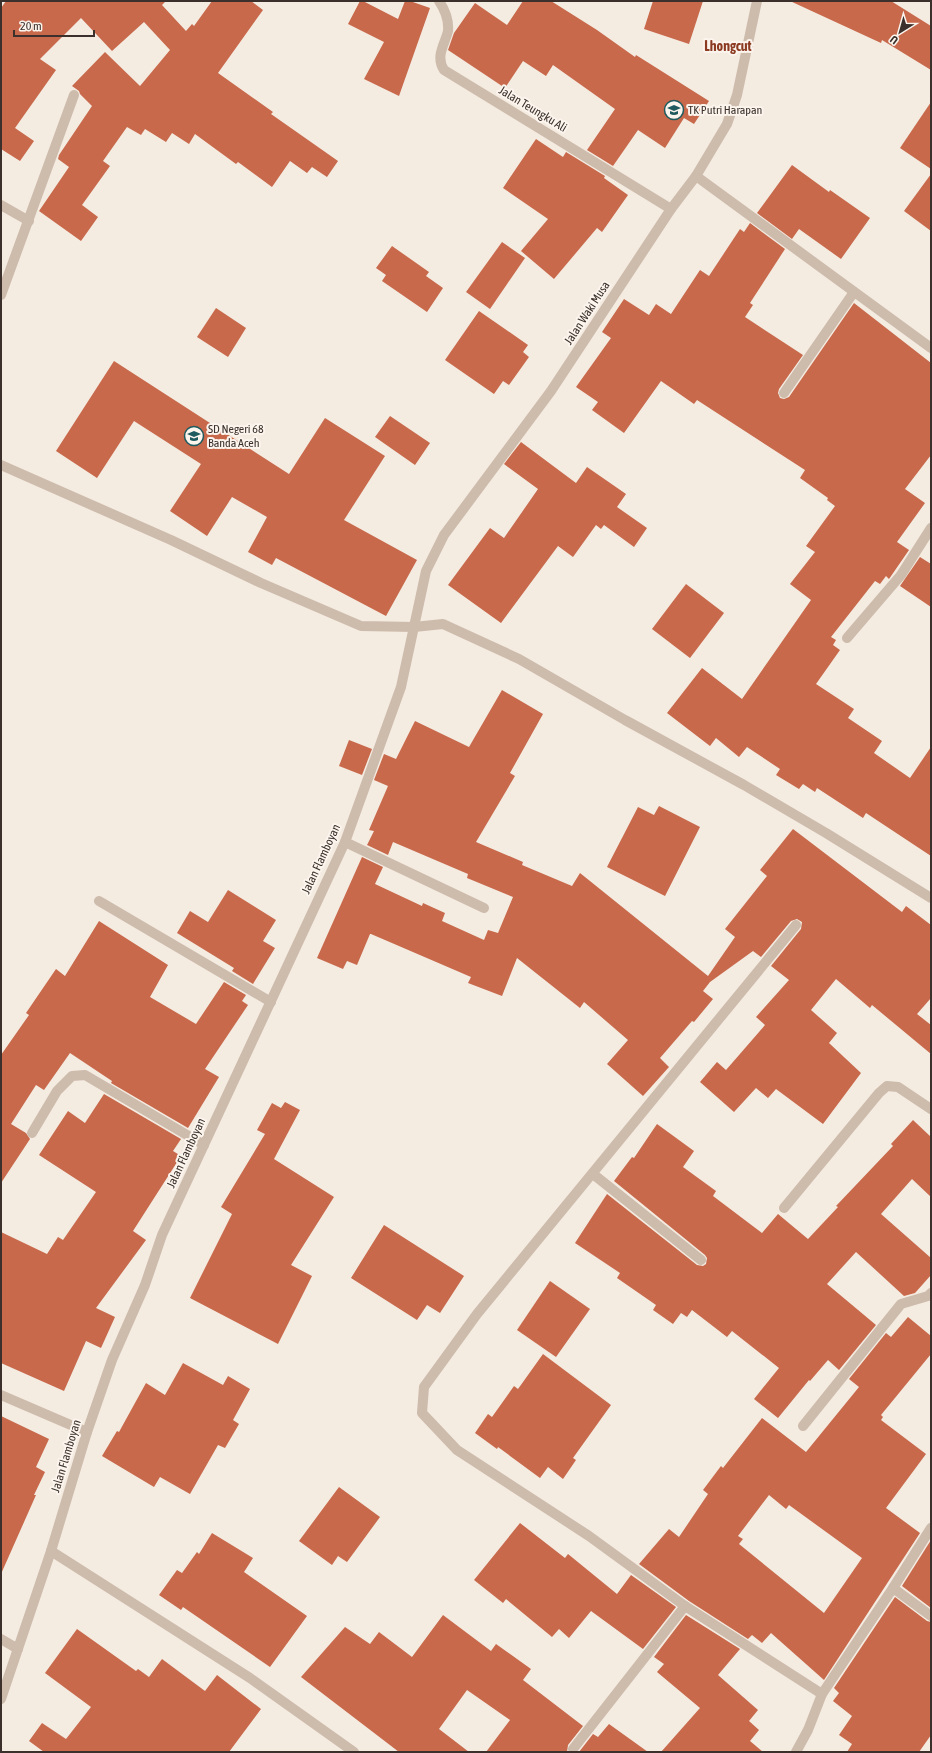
<svg xmlns="http://www.w3.org/2000/svg" width="932" height="1753" viewBox="0 0 932 1753" font-family="'Asap Condensed',sans-serif">
  <style>
    .building { fill: #c8694b; fill-rule: evenodd }
    .lines { fill: none; stroke-linecap: round; stroke-linejoin: round }
    .minor { stroke: #cdbbac; stroke-width: 10 }
    .labels { text-anchor: middle; dominant-baseline: central; stroke-width: 4; stroke-linejoin: round; paint-order: stroke }
    .street-label { font-size: 12px; fill: #3b302b; stroke: #fbf5ee }
    .poi-label { font-size: 12px; fill: #3b302b; stroke: #fbf5ee; text-anchor: start }
    .quarter-label { font-size: 14px; font-weight: bold; fill: #8c3b22; stroke: #fbf5ee }
  </style>
  <rect width="100%" height="100%" fill="#f4ebe1"/>
  <g class="building">
    <path d="M 6,1 L 166,1 L 162,5 L 186,31 L 192,24 L 194,26 L 212,1 L 251,1 L 263,10 L 218,73 L 273,112 L 271,114 L 338,161 L 327,177 L 312,167 L 307,173 L 290,161 L 272,187 L 238,162 L 236,164 L 195,134 L 189,144 L 172,133 L 166,142 L 145,129 L 141,135 L 127,127 L 103,161 L 110,166 L 82,205 L 98,217 L 81,241 L 39,211 L 69,167 L 58,159 L 59,155 L 92,106 L 80,94 L 79,91 L 72,86 L 105,52 L 140,86 L 170,50 L 144,22 L 112,51 L 81,18 L 40,59 L 56,70 L 15,128 L 34,141 L 20,161 L 1,149 L 1,8 Z"/>
    <path d="M 360,1 L 363,1 L 398,19 L 405,1 L 410,1 L 430,8 L 399,96 L 364,79 L 384,42 L 348,24 Z"/>
    <path d="M 523,1 L 551,1 L 597,30 L 635,57 L 636,55 L 709,101 L 694,124 L 684,118 L 665,148 L 638,130 L 613,166 L 587,150 L 615,109 L 553,65 L 546,76 L 523,61 L 505,88 L 448,50 L 454,33 L 475,3 L 507,25 Z"/>
    <path d="M 653,1 L 703,1 L 689,44 L 644,29 Z"/>
    <path d="M 790,1 L 891,1 L 931,26 L 931,70 L 882,40 L 881,43 Z"/>
    <path d="M 931,102 L 931,169 L 900,148 Z"/>
    <path d="M 536,139 L 563,157 L 566,152 L 605,176 L 604,178 L 628,195 L 602,232 L 597,228 L 554,279 L 521,251 L 548,219 L 503,188 Z"/>
    <path d="M 792,165 L 829,192 L 830,190 L 870,218 L 841,259 L 799,229 L 792,239 L 757,213 Z"/>
    <path d="M 931,174 L 931,231 L 904,211 Z"/>
    <path d="M 750,223 L 785,249 L 750,303 L 753,305 L 745,317 L 803,355 L 779,389 L 778,393 L 780,398 L 784,399 L 789,397 L 854,303 L 931,363 L 931,455 L 905,489 L 925,503 L 897,542 L 909,550 L 889,579 L 886,576 L 880,584 L 875,581 L 831,637 L 836,640 L 833,645 L 840,650 L 816,684 L 854,709 L 848,718 L 882,741 L 874,753 L 910,778 L 931,747 L 931,856 L 866,813 L 863,818 L 817,788 L 815,792 L 803,784 L 799,789 L 776,775 L 780,769 L 747,747 L 739,757 L 716,738 L 710,746 L 667,713 L 702,668 L 742,699 L 811,600 L 790,584 L 815,552 L 806,546 L 835,506 L 827,500 L 828,498 L 800,478 L 805,470 L 697,400 L 694,404 L 661,381 L 624,433 L 592,410 L 598,402 L 576,387 L 611,338 L 602,332 L 624,299 L 649,315 L 656,304 L 671,314 L 700,270 L 709,276 L 740,229 L 744,232 Z"/>
    <path d="M 502,242 L 525,258 L 490,309 L 466,292 Z"/>
    <path d="M 392,246 L 429,272 L 426,276 L 443,288 L 427,312 L 382,281 L 386,275 L 376,268 Z"/>
    <path d="M 216,308 L 246,328 L 228,357 L 197,337 Z"/>
    <path d="M 479,311 L 528,345 L 523,352 L 529,357 L 509,385 L 503,381 L 494,394 L 445,360 Z"/>
    <path d="M 114,361 L 289,474 L 325,418 L 385,456 L 344,520 L 417,560 L 386,616 L 276,558 L 272,565 L 248,552 L 267,517 L 232,497 L 207,536 L 170,511 L 201,464 L 134,421 L 97,478 L 56,451 Z"/>
    <path d="M 390,416 L 430,443 L 415,465 L 375,437 Z"/>
    <path d="M 521,442 L 576,483 L 587,467 L 626,494 L 617,507 L 647,528 L 634,547 L 604,525 L 601,529 L 596,525 L 573,557 L 558,546 L 501,623 L 448,585 L 490,528 L 504,538 L 538,489 L 504,464 Z"/>
    <path d="M 920,557 L 931,564 L 931,607 L 900,586 Z"/>
    <path d="M 686,584 L 724,613 L 690,658 L 652,629 Z"/>
    <path d="M 502,690 L 543,714 L 510,773 L 515,776 L 476,842 L 523,862 L 522,865 L 572,886 L 580,873 L 708,976 L 735,937 L 725,929 L 767,876 L 760,870 L 793,829 L 902,912 L 906,906 L 931,925 L 931,998 L 917,1014 L 931,1025 L 931,1054 L 872,1005 L 870,1008 L 836,979 L 811,1010 L 837,1033 L 829,1043 L 861,1073 L 823,1124 L 776,1089 L 768,1098 L 756,1088 L 734,1112 L 700,1082 L 717,1062 L 726,1070 L 765,1025 L 756,1017 L 789,980 L 771,966 L 801,929 L 802,922 L 797,919 L 791,921 L 761,957 L 753,951 L 710,982 L 703,991 L 713,999 L 694,1022 L 692,1021 L 660,1058 L 669,1067 L 643,1096 L 607,1064 L 628,1040 L 584,1002 L 580,1008 L 517,958 L 502,996 L 468,983 L 471,977 L 371,934 L 370,934 L 357,965 L 347,961 L 343,969 L 317,958 L 362,857 L 383,867 L 375,884 L 422,906 L 423,903 L 445,913 L 442,921 L 484,940 L 488,930 L 498,933 L 513,897 L 467,878 L 468,874 L 393,842 L 388,855 L 367,845 L 374,831 L 369,830 L 388,786 L 374,780 L 384,754 L 396,759 L 415,721 L 469,747 Z"/>
    <path d="M 349,740 L 372,749 L 362,775 L 339,766 Z"/>
    <path d="M 659,806 L 700,827 L 665,896 L 607,867 L 638,807 L 654,815 Z"/>
    <path d="M 228,890 L 276,920 L 263,941 L 275,948 L 253,984 L 232,971 L 234,968 L 177,933 L 190,911 L 208,922 Z"/>
    <path d="M 99,921 L 168,965 L 150,997 L 196,1024 L 224,982 L 246,995 L 242,1001 L 248,1005 L 205,1069 L 219,1077 L 188,1128 L 111,1083 L 112,1081 L 70,1053 L 44,1090 L 36,1085 L 11,1124 L 26,1133 L 30,1139 L 1,1183 L 1,1055 L 29,1015 L 26,1013 L 56,969 L 65,976 Z"/>
    <path d="M 104,1094 L 181,1139 L 173,1151 L 181,1156 L 133,1231 L 146,1240 L 96,1308 L 115,1317 L 101,1348 L 86,1341 L 64,1391 L 1,1363 L 1,1232 L 47,1254 L 58,1237 L 63,1240 L 96,1192 L 39,1155 L 68,1111 L 85,1123 Z"/>
    <path d="M 285,1102 L 300,1110 L 274,1159 L 334,1197 L 291,1265 L 312,1276 L 278,1344 L 190,1298 L 232,1214 L 221,1207 L 265,1134 L 257,1130 L 272,1103 L 281,1108 Z"/>
    <path d="M 913,1120 L 931,1137 L 931,1197 L 912,1179 L 881,1214 L 931,1258 L 931,1275 L 915,1293 L 904,1296 L 856,1252 L 827,1284 L 876,1325 L 839,1370 L 828,1360 L 810,1381 L 809,1380 L 778,1418 L 754,1399 L 779,1368 L 732,1331 L 727,1337 L 692,1310 L 687,1317 L 681,1313 L 673,1324 L 653,1310 L 656,1305 L 617,1278 L 620,1273 L 575,1243 L 607,1194 L 697,1265 L 703,1266 L 706,1264 L 707,1258 L 705,1255 L 614,1181 L 632,1157 L 634,1158 L 657,1124 L 694,1151 L 683,1167 L 716,1191 L 713,1196 L 762,1233 L 778,1214 L 808,1239 L 838,1207 L 836,1206 L 893,1146 L 891,1144 Z"/>
    <path d="M 384,1225 L 464,1276 L 440,1313 L 427,1305 L 417,1320 L 351,1278 Z"/>
    <path d="M 550,1281 L 590,1309 L 556,1357 L 517,1330 Z"/>
    <path d="M 908,1317 L 931,1336 L 931,1354 L 881,1415 L 883,1417 L 881,1420 L 926,1454 L 886,1508 L 920,1533 L 824,1680 L 771,1633 L 762,1643 L 752,1635 L 748,1639 L 689,1601 L 639,1564 L 669,1529 L 679,1537 L 708,1494 L 703,1490 L 721,1466 L 723,1468 L 762,1418 L 806,1452 L 859,1387 L 849,1379 L 886,1333 L 891,1337 ZM 769,1495 L 786,1509 L 789,1505 L 862,1558 L 824,1613 L 739,1544 L 743,1539 L 738,1536 Z"/>
    <path d="M 543,1354 L 611,1405 L 573,1458 L 576,1460 L 563,1479 L 548,1467 L 540,1478 L 498,1447 L 497,1449 L 475,1433 L 488,1414 L 492,1417 L 514,1386 L 518,1389 Z"/>
    <path d="M 183,1363 L 223,1385 L 228,1376 L 250,1389 L 233,1420 L 239,1424 L 225,1448 L 218,1445 L 190,1494 L 160,1477 L 154,1487 L 102,1456 L 117,1431 L 119,1432 L 146,1383 L 165,1395 Z"/>
    <path d="M 1,1416 L 49,1439 L 36,1467 L 45,1472 L 34,1495 L 36,1495 L 1,1574 Z"/>
    <path d="M 339,1487 L 380,1517 L 347,1562 L 338,1556 L 332,1565 L 299,1541 Z"/>
    <path d="M 520,1523 L 565,1558 L 568,1554 L 617,1594 L 631,1575 L 676,1607 L 643,1649 L 591,1611 L 569,1638 L 559,1629 L 552,1637 L 506,1599 L 503,1603 L 474,1580 Z"/>
    <path d="M 212,1533 L 253,1558 L 244,1572 L 307,1616 L 270,1667 L 183,1607 L 181,1610 L 159,1595 L 177,1570 L 182,1573 L 197,1552 L 199,1554 Z"/>
    <path d="M 931,1540 L 931,1608 L 902,1586 Z"/>
    <path d="M 895,1597 L 927,1621 L 931,1622 L 931,1735 L 919,1752 L 847,1752 L 852,1744 L 839,1735 L 852,1716 L 833,1701 L 839,1693 L 834,1688 Z"/>
    <path d="M 443,1615 L 491,1651 L 496,1644 L 531,1669 L 523,1680 L 583,1726 L 568,1745 L 567,1752 L 486,1752 L 510,1720 L 467,1690 L 439,1729 L 469,1752 L 399,1752 L 301,1677 L 345,1627 L 370,1644 L 379,1632 L 412,1657 Z"/>
    <path d="M 686,1615 L 740,1649 L 718,1675 L 758,1710 L 749,1721 L 759,1730 L 750,1741 L 763,1752 L 661,1752 L 700,1708 L 657,1672 L 664,1664 L 654,1657 Z"/>
    <path d="M 77,1629 L 136,1671 L 138,1669 L 149,1677 L 162,1659 L 205,1691 L 217,1675 L 261,1709 L 229,1752 L 44,1752 L 29,1741 L 42,1723 L 66,1739 L 91,1707 L 45,1673 Z"/>
    <path d="M 609,1724 L 648,1752 L 579,1752 L 593,1734 L 598,1737 Z"/>
  </g>
  <g class="lines">
    <g class="minor">
      <path d="M 439,1 C 445,10 449,20 448,31 C 445,44 435,56 444,70 L 671,209"/>
      <path d="M 696,176 L 931,348"/>
      <path d="M 1,205 L 29,221"/>
      <path d="M 1,295 L 74,95"/>
      <path d="M 784,393 L 854,292"/>
      <path d="M 1,465 L 171,540 L 261,583 L 361,626 L 414,627 L 443,624 L 519,659 L 625,720 L 744,785 L 826,833 L 931,898"/>
      <path d="M 847,638 L 901,575 L 931,528"/>
      <path d="M 345,842 L 484,908"/>
      <path d="M 99,901 L 271,1002"/>
      <path d="M 796,925 L 477,1314 L 424,1387 L 422,1413 L 457,1450 L 589,1536 L 685,1606 L 822,1694"/>
      <path d="M 32,1133 L 57,1091 L 72,1076 L 85,1075 L 204,1145"/>
      <path d="M 593,1174 L 701,1260"/>
      <path d="M 784,1208 L 879,1093 L 887,1086 L 898,1087 L 931,1109"/>
      <path d="M 1,1395 L 87,1432"/>
      <path d="M 803,1426 L 901,1304 L 928,1296 L 931,1293"/>
      <path d="M 51,1551 L 250,1678 L 354,1752"/>
      <path d="M 893,1588 L 931,1616"/>
      <path d="M 1,1639 L 18,1649"/>
      <path d="M 1,1699 L 51,1551 L 87,1432 L 112,1360 L 145,1285 L 162,1235 L 345,842 L 401,687 L 426,571 L 444,535 L 551,391 L 671,209 L 696,176 L 727,124 L 737,95 L 757,1"/>
      <path d="M 573,1749 L 685,1606"/>
      <path d="M 796,1752 L 808,1730 L 822,1694 L 893,1588 L 931,1528"/>
    </g>
  </g>
  <defs>
    <symbol id="school-ring" viewBox="-11 -11 22 22"><circle r="9.5" fill="#fbf5ee" stroke="#1f5a5e" stroke-width="1.5"/><path d="M0-5L7-2L0 1L-7-2ZM-4 1L0 2.5L4 1V4Q0 6-4 4Z" fill="#1f5a5e"/></symbol>
  </defs>
  <g fill-rule="evenodd">
    <use href="#school-ring" x="663" y="99" width="22" height="22"/>
    <use href="#school-ring" x="183" y="425" width="22" height="22"/>
  </g>
  <g class="labels">
    <g class="street-label">
      <text transform="translate(533 109) rotate(31)">Jalan Teungku Ali</text>
      <text transform="translate(587 313) rotate(-57)">Jalan Waki Musa</text>
      <text transform="translate(321 859) rotate(-65)">Jalan Flamboyan</text>
      <text transform="translate(186 1153) rotate(-65)">Jalan Flamboyan</text>
      <text transform="translate(66 1456) rotate(-73)">Jalan Flamboyan</text>
    </g>
    <g class="poi-label">
      <text x="688" y="110">TK Putri Harapan</text>
      <text x="208" y="429">SD Negeri 68<tspan x="208" dy="14">Banda Aceh</tspan></text>
    </g>
    <g class="quarter-label">
      <text x="728" y="46">Lhongcut</text>
    </g>
  </g>
  <rect width="932" height="1753" fill="none" stroke="#3b302b" stroke-width="4"/>
  <g transform="translate(900 32) rotate(217)" stroke="#fbf5ee" stroke-width="3" paint-order="stroke">
  <path d="M0-3L7 15L0 10L-7 15Z" fill="#3b302b"/>
  <text y="-6" font-size="11" font-weight="bold" text-anchor="middle" fill="#3b302b">U</text>
  </g>
  <path d="M14 30v6h80v-6" fill="none" stroke="#3b302b" stroke-width="2"/>
  <text x="20" y="30" font-size="12" fill="#3b302b" stroke="#fbf5ee" stroke-width="3" paint-order="stroke">20 m</text>
</svg>
